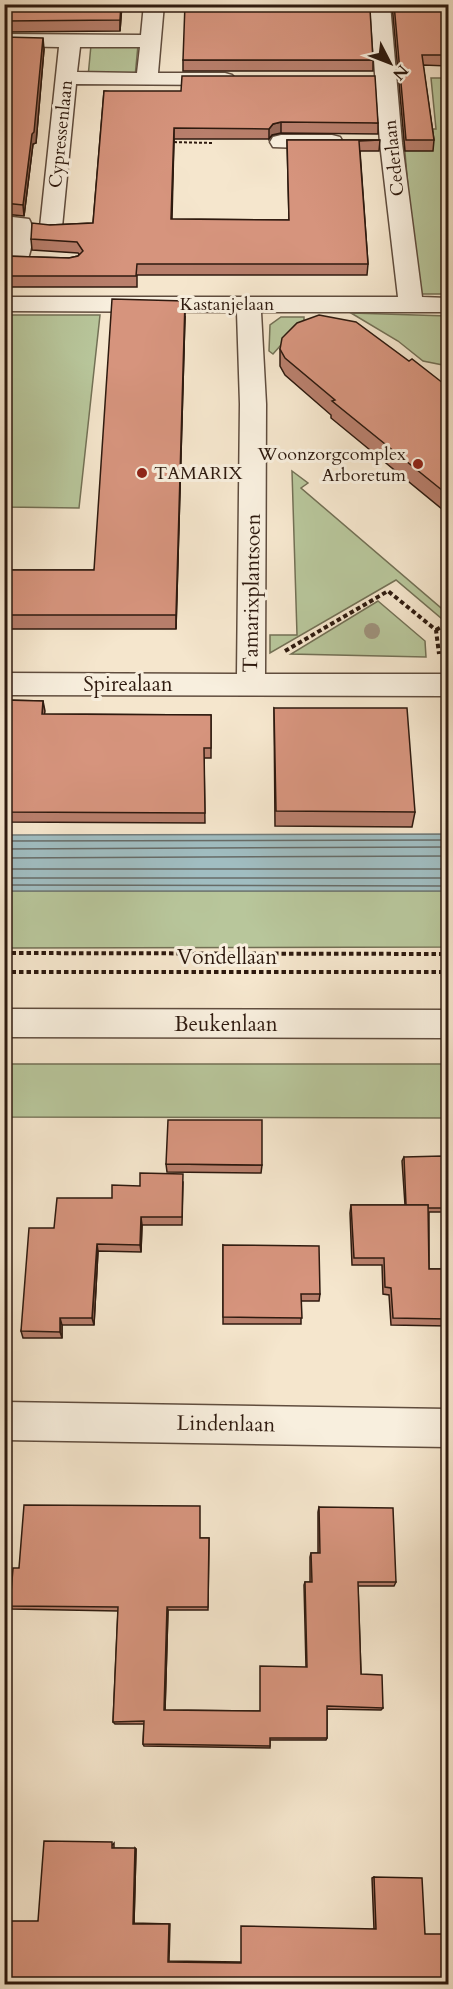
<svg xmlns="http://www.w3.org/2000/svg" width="453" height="1989" viewBox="0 0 453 1989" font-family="Cardo,serif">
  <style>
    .green { fill: #b8c69b; stroke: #737055; stroke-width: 1.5 }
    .water { fill: #a0bdc1; stroke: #727c7a; stroke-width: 1.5 }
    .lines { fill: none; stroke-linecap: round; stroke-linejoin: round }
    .shore { stroke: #676c68; stroke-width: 1.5 }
    .minor-casing { stroke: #604d3e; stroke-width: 3 }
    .path-far1 { stroke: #2e1a0f; stroke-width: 2; stroke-dasharray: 3 2; stroke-linecap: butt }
    .path { stroke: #2e1a0f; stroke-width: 4; stroke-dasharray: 4.5 3; stroke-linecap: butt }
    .minor { fill: #f8efde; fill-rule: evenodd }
    .tree { fill: #9e927c }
    .wall { fill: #b87f6c; stroke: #2e1a0f; stroke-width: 1.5 }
    .shaded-wall { fill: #966858; stroke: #2e1a0f; stroke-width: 1.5 }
    .building { fill: #d6947d; stroke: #2e1a0f; stroke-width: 1.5 }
    .poi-dot { fill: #8f2418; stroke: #f8efde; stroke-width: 2 }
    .labels { text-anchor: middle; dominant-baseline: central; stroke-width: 6; stroke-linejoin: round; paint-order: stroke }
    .far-street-label { font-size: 18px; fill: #2e1a0f; stroke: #f8efde }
    .far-poi-label { font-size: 18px; fill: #2e1a0f; stroke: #f8efde; text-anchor: end }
    .street-label { font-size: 21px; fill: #2e1a0f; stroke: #f8efde }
  </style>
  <rect width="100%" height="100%" fill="#f5e6cd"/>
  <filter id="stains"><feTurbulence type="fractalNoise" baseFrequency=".00333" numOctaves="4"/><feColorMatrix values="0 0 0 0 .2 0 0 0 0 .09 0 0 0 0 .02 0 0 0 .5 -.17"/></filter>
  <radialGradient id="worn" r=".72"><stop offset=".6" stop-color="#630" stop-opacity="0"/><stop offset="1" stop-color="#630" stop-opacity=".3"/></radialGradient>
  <g class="green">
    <path d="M 91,45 L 138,45 L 135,77 L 88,77 Z"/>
    <path d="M 431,78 L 448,78 L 448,294 L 417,294 L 403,129 L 436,129 Z"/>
    <path d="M 351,313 L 448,316 L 448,366 L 423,361 L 398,341 Z"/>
    <path d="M 5,315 L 100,315 L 79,508 L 5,507 Z"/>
    <path d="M 281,317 L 304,317 L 304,330 L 288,337 L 273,354 L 269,351 L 270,325 Z"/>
    <path d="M 292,471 L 308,483 L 301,488 L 448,614 L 441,618 L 396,580 L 270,653 L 270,635 L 297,635 Z"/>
    <path d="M 378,601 L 425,641 L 426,657 L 291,654 Z"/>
    <path d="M 4,891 L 448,891 L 448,947 L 5,948 Z"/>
    <path d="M 4,1064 L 448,1064 L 448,1118 L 5,1117 Z"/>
  </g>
  <path class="water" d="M 448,834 L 448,891 L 5,891 L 5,835 Z"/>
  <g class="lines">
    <g class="shore">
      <path d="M 4,841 L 448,840"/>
      <path d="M 4,849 L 448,847"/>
      <path d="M 4,858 L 448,856"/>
      <path d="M 4,869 L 448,869"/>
      <path d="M 4,878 L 448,878"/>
      <path d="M 4,885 L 448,886"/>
    </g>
    <defs>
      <g id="minor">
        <path d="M 144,4 L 164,4 L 158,73 L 225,73 L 232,75 L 236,79 L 232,83 L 225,85 L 76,84 L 62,227 L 59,232 L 51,234 L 43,232 L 40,227 L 59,47 L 4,46 L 4,34 L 141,35 ZM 80,47 L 140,47 L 137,73 L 77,72 Z"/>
        <path d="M 370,4 L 390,4 L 402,143 L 422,297 L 448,298 L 448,312 L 261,312 L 266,404 L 265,674 L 448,674 L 448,696 L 4,695 L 4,673 L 237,674 L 240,404 L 237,312 L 4,311 L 4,297 L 398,297 L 380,143 Z"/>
        <path d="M 281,135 L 332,135 L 340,137 L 343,142 L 340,147 L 332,149 L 273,147 L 270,142 L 273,137 Z"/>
        <path d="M 4,216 L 29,219 C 35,228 32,253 26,262 L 18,264 L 10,262 L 6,257 L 9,230 L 4,230 Z"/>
        <path d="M 4,1009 L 448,1010 L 448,1038 L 4,1037 Z"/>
        <path d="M 4,1402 L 448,1409 L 448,1447 L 4,1440 Z"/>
      </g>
    </defs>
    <use href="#minor" class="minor-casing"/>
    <path class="path-far1" d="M 169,142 L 213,143"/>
    <g class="path">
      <path d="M 436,630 L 448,623"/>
      <path d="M 285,651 L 388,591 L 436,630 L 439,654"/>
      <path d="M 446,715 L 448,741"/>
      <path d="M 4,953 L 448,954"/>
      <path d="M 4,972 L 448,972"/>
    </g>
    <use href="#minor" class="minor"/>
  </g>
  <circle class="tree" cx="372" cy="631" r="8"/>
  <g class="wall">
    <path d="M 4,4 L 122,4 L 120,31 L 4,32 Z"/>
    <path d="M 392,4 L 448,4 L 448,66 L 423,65 L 434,140 L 433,151 L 405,151 Z"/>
    <path d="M 4,37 L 44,49 L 36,143 L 33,144 L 24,216 L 4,214 Z"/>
    <rect x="183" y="60" width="190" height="11"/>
    <path d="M 104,91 L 378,123 L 378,134 L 281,133 L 272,135 L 269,139 L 174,139 L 172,219 L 289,220 L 287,140 L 380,140 L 379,151 L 360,151 L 368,264 L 367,275 L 137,275 L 137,287 L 4,287 L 4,256 L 69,258 L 78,256 L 79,254 L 78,253 L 32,250 L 31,239 L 50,225 L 93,223 Z"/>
    <path d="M 185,316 L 176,629 L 4,629 L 4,570 L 94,570 Z"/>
    <path d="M 280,349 L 409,361 L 448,387 L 448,514 L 331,418 L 331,415 L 285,375 L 280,366 Z"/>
    <path d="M 4,700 L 43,701 L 44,714 L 211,715 L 211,758 L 204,758 L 205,823 L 4,822 Z"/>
    <path d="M 274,708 L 415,812 L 412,827 L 275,826 Z"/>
    <path d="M 404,1157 L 444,1208 L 443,1212 L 429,1212 L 429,1269 L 448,1269 L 448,1326 L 391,1325 L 389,1295 L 383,1294 L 382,1265 L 352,1265 L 350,1213 L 351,1205 L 405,1205 L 402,1161 Z"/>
    <path d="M 166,1164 L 262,1165 L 261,1173 L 167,1172 Z"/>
    <path d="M 183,1182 L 182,1225 L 142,1225 L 141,1252 L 98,1251 L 94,1325 L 62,1325 L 62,1338 L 23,1338 L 21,1331 L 54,1228 L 140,1186 Z"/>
    <path d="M 223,1245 L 320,1294 L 319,1301 L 301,1301 L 301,1324 L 223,1324 Z"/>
    <path d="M 319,1507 L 396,1582 L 394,1586 L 358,1586 L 361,1674 L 383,1708 L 381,1710 L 327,1709 L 327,1738 L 326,1740 L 270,1740 L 270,1748 L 144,1746 L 143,1744 L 144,1724 L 115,1724 L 113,1722 L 118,1611 L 12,1609 L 10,1606 L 19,1568 L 200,1538 L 209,1538 L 208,1610 L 168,1610 L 165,1710 L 260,1711 L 306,1667 L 304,1585 L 305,1582 L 310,1582 L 310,1557 L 311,1553 L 318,1553 L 318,1512 Z"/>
    <path d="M 114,1843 L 114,1848 L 136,1849 L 134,1923 L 170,1924 L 169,1961 L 241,1962 L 374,1929 L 372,1878 L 374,1877 L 425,1934 L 448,1984 L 4,1984 L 38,1921 Z"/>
  </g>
  <g class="shaded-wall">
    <path d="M 121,4 L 122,4 L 120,31 L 120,20 Z"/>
    <path d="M 43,38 L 44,49 L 36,143 L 33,144 L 24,216 L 23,205 Z"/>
    <path d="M 281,122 L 281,133 L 272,135 L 269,139 L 269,129 L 273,124 Z"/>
    <path d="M 174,128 L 174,139 L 171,230 L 171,219 Z"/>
    <path d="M 5,221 L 6,232 L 4,246 L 4,225 Z"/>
    <path d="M 185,301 L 185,316 L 176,629 L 176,615 Z"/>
    <path d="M 43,701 L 45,711 L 43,724 L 42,714 Z"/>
    <path d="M 141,1217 L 142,1225 L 141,1252 L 140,1245 Z"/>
    <path d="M 97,1244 L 98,1251 L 94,1325 L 92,1318 Z"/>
    <path d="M 60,1318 L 62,1325 L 62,1338 L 60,1332 Z"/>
    <path d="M 167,1607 L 168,1610 L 165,1712 L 164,1710 Z"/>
    <path d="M 135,1848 L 136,1849 L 134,1923 L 133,1924 Z"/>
  </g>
  <g class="building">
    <path d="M 4,4 L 121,4 L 120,20 L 4,21 Z"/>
    <path d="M 185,4 L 265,4 L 274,8 L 370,9 L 373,60 L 183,60 Z"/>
    <path d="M 394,4 L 448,4 L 448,55 L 422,55 L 434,140 L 406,140 Z"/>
    <path d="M 4,37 L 43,38 L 34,132 L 32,134 L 23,205 L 4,203 Z"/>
    <path d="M 182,76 L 375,76 L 378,123 L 281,122 L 273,124 L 269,129 L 174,128 L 171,219 L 289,220 L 287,140 L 380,140 L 359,141 L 368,264 L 137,264 L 136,276 L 4,276 L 4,256 L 69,258 L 78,256 L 83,251 L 77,242 L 31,239 L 32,223 L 50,225 L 93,223 L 104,91 L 181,91 Z"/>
    <path d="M 112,299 L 185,301 L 176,615 L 4,615 L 4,570 L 94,570 Z"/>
    <path d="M 319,315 L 356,322 L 409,361 L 412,359 L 448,387 L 448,495 L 332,401 L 335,400 L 285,358 L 280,349 L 282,338 L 297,323 Z"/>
    <path d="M 4,700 L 43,701 L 42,714 L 211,715 L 211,748 L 204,748 L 205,813 L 4,812 Z"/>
    <path d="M 274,708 L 407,708 L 415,812 L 276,811 Z"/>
    <path d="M 168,1120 L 262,1120 L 262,1165 L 166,1164 Z"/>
    <path d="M 442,1156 L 444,1208 L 428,1208 L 428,1205 L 406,1205 L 404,1157 Z"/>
    <path d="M 140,1173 L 183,1174 L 182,1217 L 141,1217 L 140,1245 L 97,1244 L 92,1318 L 60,1318 L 60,1332 L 21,1331 L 29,1228 L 54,1228 L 57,1198 L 112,1198 L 112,1185 L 140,1186 Z"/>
    <path d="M 351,1205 L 428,1205 L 429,1269 L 448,1269 L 448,1319 L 393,1318 L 391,1288 L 385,1287 L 384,1258 L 354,1258 Z"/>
    <path d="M 223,1245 L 319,1246 L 320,1294 L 301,1294 L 302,1318 L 223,1317 Z"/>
    <path d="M 24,1505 L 200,1506 L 200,1538 L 209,1538 L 208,1607 L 167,1607 L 164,1710 L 260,1711 L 260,1666 L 307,1667 L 305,1582 L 312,1582 L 311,1553 L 320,1553 L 319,1507 L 393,1508 L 396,1582 L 358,1582 L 361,1674 L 382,1675 L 383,1708 L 327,1706 L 327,1738 L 270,1738 L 270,1746 L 143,1744 L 144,1721 L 113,1722 L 118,1607 L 10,1606 L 13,1568 L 19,1568 Z"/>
    <path d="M 44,1841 L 112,1842 L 112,1848 L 135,1848 L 133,1924 L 169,1924 L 168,1962 L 241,1963 L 241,1926 L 376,1929 L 374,1877 L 422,1878 L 425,1934 L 448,1934 L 448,1984 L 4,1984 L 4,1972 L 8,1921 L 38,1921 Z"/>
  </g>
  <g class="poi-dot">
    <circle cx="418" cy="464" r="6"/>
    <circle cx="142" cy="473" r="6"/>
  </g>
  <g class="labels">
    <g class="far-street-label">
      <text transform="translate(61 134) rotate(-84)">Cypressenlaan</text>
      <text transform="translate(394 158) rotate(-96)">Cederlaan</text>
      <text x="227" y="304">Kastanjelaan</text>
    </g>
    <g class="far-poi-label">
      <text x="406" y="454">Woonzorgcomplex<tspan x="406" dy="21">Arboretum</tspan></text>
      <text x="154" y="473" text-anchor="start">TAMARIX</text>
    </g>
    <g class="street-label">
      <text transform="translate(252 593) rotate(-89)">Tamarixplantsoen</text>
      <text x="128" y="684">Spirealaan</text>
      <text x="227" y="957">Vondellaan</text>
      <text x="226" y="1024">Beukenlaan</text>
      <text transform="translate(226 1424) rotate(1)">Lindenlaan</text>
    </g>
  </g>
  <rect width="453" height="1989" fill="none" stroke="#f5e6cd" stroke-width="24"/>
  <rect x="6" y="6" width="441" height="1977" fill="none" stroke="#2e1a0f" stroke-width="3"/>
  <rect x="12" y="12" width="429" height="1965" fill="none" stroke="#2e1a0f" stroke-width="1.5"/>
  <g transform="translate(390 63) rotate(132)" stroke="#f8efde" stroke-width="4.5" paint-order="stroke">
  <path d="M0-4.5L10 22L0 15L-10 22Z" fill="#2e1a0f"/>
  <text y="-9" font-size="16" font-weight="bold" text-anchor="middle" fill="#2e1a0f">N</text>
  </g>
  <rect width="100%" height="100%" filter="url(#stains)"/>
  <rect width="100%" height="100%" fill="url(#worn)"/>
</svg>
